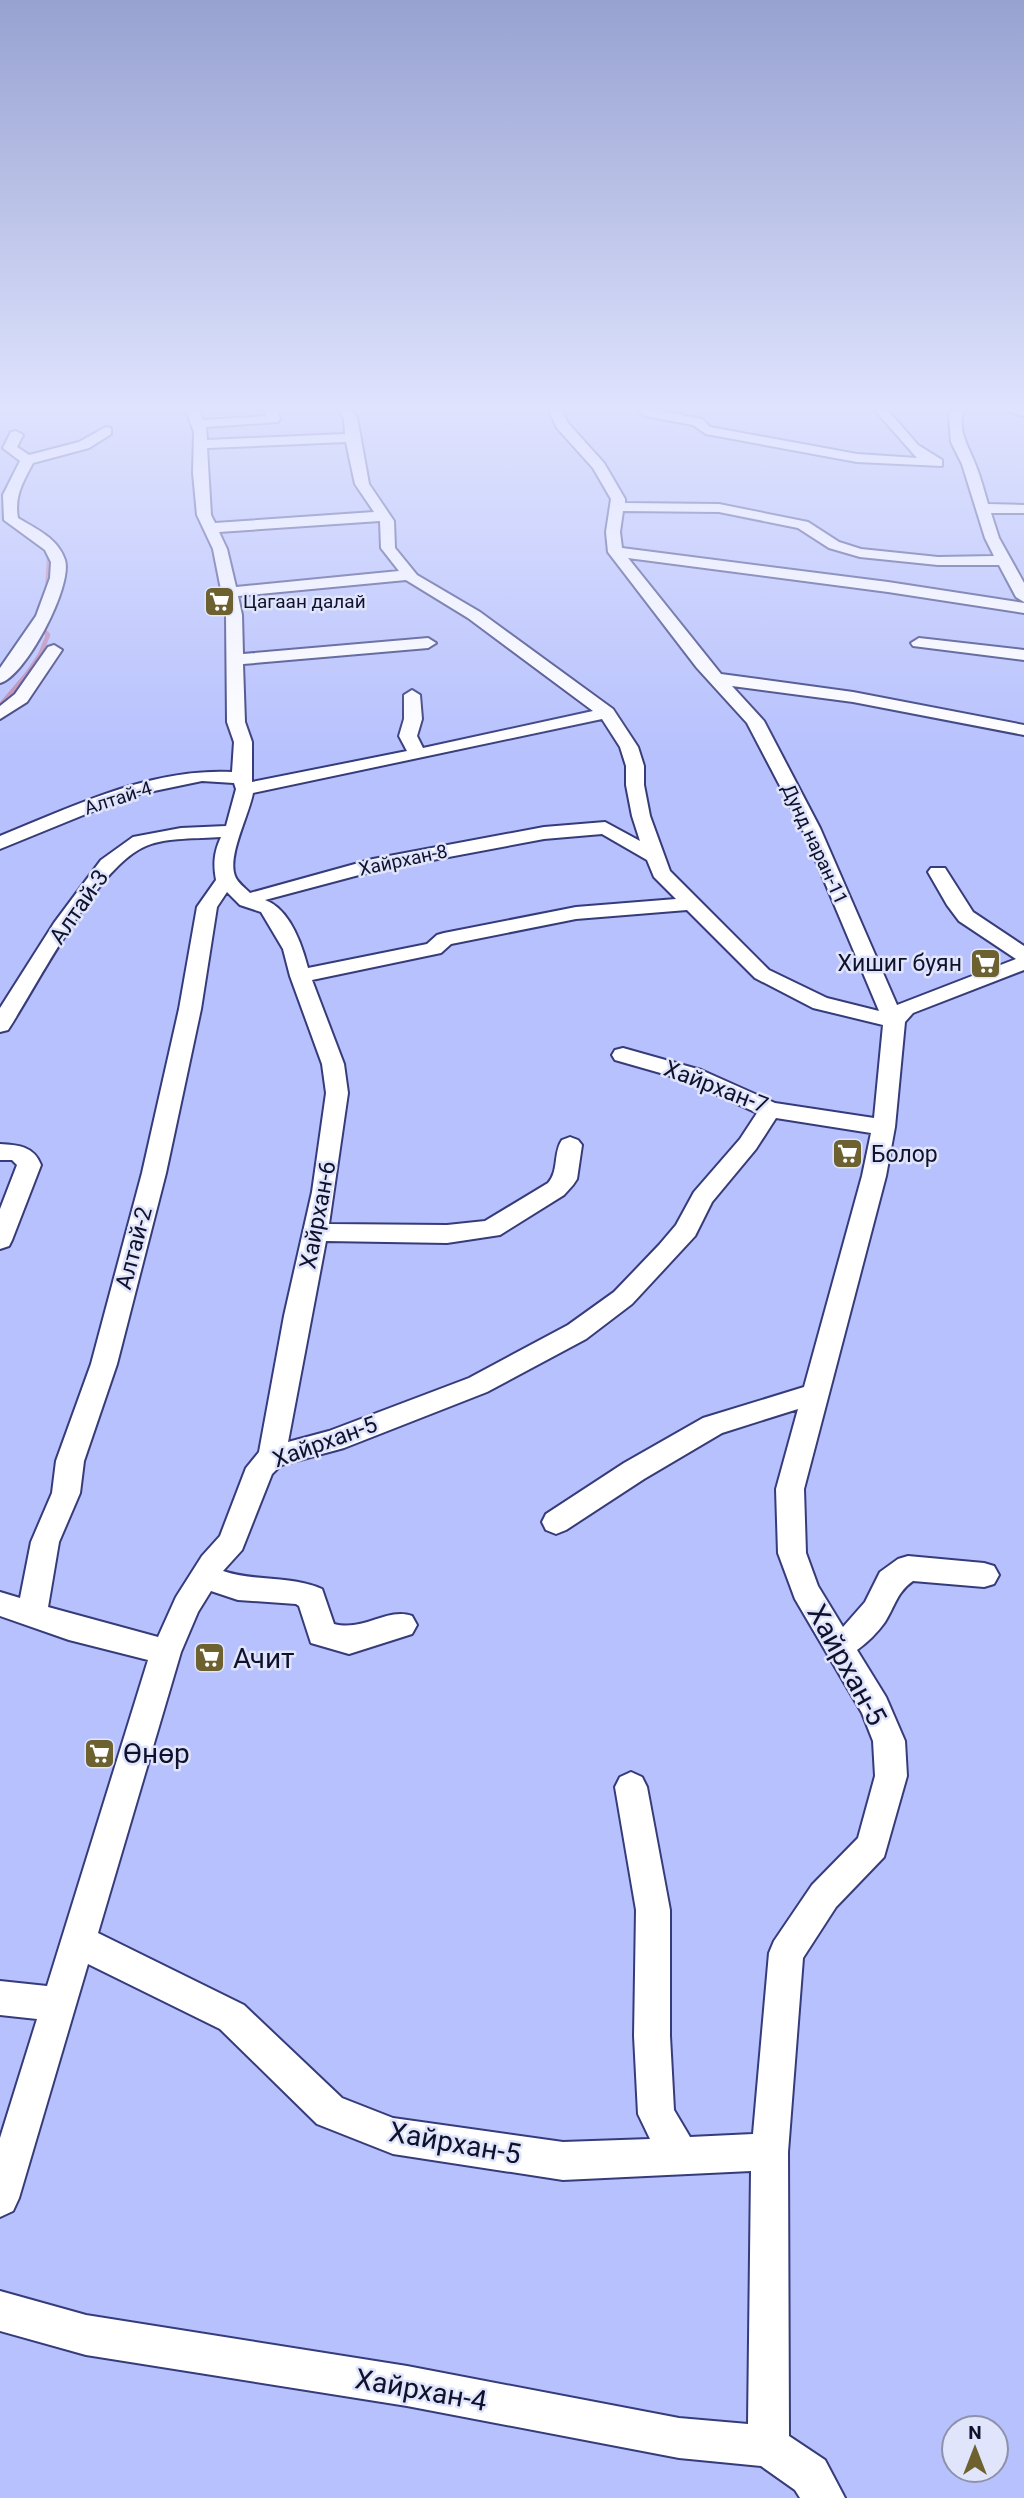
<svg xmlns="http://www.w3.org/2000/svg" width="1024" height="2498" viewBox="0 0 1024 2498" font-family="Roboto,sans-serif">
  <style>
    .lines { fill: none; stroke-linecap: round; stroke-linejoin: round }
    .stream-far1 { stroke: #be87af; stroke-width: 4.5 }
    .stream { stroke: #be87af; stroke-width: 5 }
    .minor-casing { stroke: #363b7a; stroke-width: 4 }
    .minor { fill: #fff; fill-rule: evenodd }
    .labels { text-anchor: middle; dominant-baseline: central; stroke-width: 5; stroke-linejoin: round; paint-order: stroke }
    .far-poi-label { font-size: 19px; fill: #10122d; stroke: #e0e5fc; text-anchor: start }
    .far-street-label { font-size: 19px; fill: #10122d; stroke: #e0e5fc }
    .street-label { font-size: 23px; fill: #10122d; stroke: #e0e5fc }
    .poi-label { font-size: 23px; fill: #10122d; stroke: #e0e5fc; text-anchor: end }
    .near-poi-label { font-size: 28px; fill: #10122d; stroke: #e0e5fc; text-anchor: start }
    .near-street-label { font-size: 28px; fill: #10122d; stroke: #e0e5fc }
  </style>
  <rect width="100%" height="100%" fill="#b7c1fd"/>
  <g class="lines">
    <g class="stream-far1">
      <path d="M 47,593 L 49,559"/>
      <path d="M 38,624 L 48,635 L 40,655"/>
    </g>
    <path class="stream" d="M 0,706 L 28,673 L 41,654"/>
    <defs>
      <g id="minor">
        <path d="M 185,407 L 198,407 L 203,420 L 266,416 L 264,407 L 276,407 L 280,419 L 278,422 L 206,427 L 207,440 L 345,434 L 344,418 L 335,407 L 348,407 L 357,417 L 369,484 L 394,521 L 395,548 L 417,575 L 480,612 L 613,709 L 638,747 L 644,766 L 644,785 L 650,816 L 670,871 L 769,970 L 827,998 L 879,1011 L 802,828 L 747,723 L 697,668 L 608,552 L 606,532 L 611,499 L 593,468 L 557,428 L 547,407 L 560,407 L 568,423 L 604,463 L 625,499 L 625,503 L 719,504 L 808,522 L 839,542 L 861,549 L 938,557 L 994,556 L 985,538 L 962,464 L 951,442 L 949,415 L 952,407 L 965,407 C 955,428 969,447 976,466 C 981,478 984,491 988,504 L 1024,505 L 1024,513 L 991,513 L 999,538 L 1024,583 L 1024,602 L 1016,597 L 999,565 L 938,565 L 860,557 L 829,548 L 798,528 L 719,512 L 623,511 L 620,532 L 622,548 L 888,582 L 1024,603 L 1024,613 L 888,592 L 628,558 L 721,674 L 853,692 L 1024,725 L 1024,735 L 853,702 L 732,686 L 764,721 L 820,828 L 897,1005 L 1016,959 L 959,921 L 947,905 L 928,872 L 931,868 L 945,868 L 973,912 L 1024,946 L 1024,970 L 913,1013 L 905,1022 L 895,1127 L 886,1176 L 804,1489 L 806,1553 L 818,1586 L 843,1627 L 865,1602 L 880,1572 L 898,1559 L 908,1556 L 984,1563 L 994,1566 L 999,1575 L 994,1584 L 984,1587 L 913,1581 C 897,1592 895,1606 885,1622 C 877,1633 868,1642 857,1650 L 886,1697 L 905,1741 L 907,1776 L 884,1857 L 836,1907 L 803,1958 L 788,2152 L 789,2436 L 825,2460 L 845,2498 L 800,2498 L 795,2490 L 761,2466 L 679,2458 L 407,2406 L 86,2355 L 0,2331 L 0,2291 L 86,2315 L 407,2366 L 679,2418 L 748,2424 L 751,2171 L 563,2180 L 393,2154 L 317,2124 L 220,2029 L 88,1964 L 19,2198 L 13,2211 L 0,2217 L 0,2138 L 37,2019 L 0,2015 L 0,1981 L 47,1986 L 148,1660 L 69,1640 L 0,1616 L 0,1592 L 20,1598 L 31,1542 L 52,1493 L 56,1461 L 91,1364 L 142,1173 L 179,1009 L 197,907 L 216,880 C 213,864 214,852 221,837 C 198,839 167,837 146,846 C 97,866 38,984 8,1030 L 0,1032 L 0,1008 L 54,923 L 101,860 L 133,837 L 181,828 L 226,826 L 236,789 L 234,783 L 202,781 L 130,796 L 0,849 L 0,836 C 74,806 150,768 232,772 L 234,742 L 227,722 L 226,615 L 213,549 L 197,515 L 193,473 L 194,432 ZM 346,442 L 355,484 L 374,512 L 215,523 L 211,515 L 207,448 ZM 380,521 L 381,548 L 399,571 L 236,587 L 227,549 L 219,532 ZM 406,580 L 468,618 L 593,711 L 423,748 L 417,736 L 422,719 L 420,695 L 412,690 L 404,695 L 404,719 L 399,736 L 407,751 L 252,782 L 252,742 L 245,722 L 243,664 L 428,648 L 436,643 L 428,638 L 243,654 L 242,615 L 238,596 ZM 602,719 L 620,747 L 626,766 L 626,785 L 632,816 L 640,841 L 605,822 L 544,827 L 373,859 L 250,893 C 245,888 237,882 235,876 C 227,856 249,815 253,793 ZM 602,834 L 647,860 L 654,877 L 676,899 L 576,907 L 444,933 L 437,935 L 427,944 L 308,968 C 302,945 290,909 265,900 L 374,871 L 544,839 ZM 227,892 L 240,905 L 261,912 L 283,949 L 290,976 L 322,1064 L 326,1093 L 312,1192 L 284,1316 L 259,1452 L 246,1468 L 220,1536 L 202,1556 L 176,1597 L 158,1637 L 48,1607 L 59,1542 L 80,1493 L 84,1461 L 117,1364 L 166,1173 L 201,1009 L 217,907 ZM 687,910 L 755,978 L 813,1008 L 883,1025 L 874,1118 L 775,1103 L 701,1070 L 623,1048 L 615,1050 L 612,1055 L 615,1060 L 685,1080 L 757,1113 L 740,1139 L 694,1192 L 676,1225 L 659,1245 L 614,1292 L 568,1325 L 469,1378 L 329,1431 L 288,1442 L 326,1241 L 447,1243 L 500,1235 L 564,1195 L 573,1185 L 577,1179 L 582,1145 L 578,1140 L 570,1137 L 562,1140 C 553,1153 559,1171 548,1183 L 485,1221 L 447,1225 L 329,1224 L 348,1093 L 344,1064 L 312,980 L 441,953 L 451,944 L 576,919 ZM 776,1118 L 871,1133 L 862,1176 L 804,1387 L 703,1418 L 624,1463 L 546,1514 L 542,1522 L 546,1530 L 556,1534 L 566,1530 L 644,1479 L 722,1433 L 798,1409 L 776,1489 L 778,1553 L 795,1599 L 862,1713 L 873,1741 L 875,1776 L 858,1838 L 812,1885 L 774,1941 L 769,1953 L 753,2134 L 690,2137 L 674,2110 L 670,2036 L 670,1910 L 647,1787 L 642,1777 L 631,1772 L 620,1777 L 615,1787 L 636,1910 L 634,2036 L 638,2114 L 650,2139 L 563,2142 L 393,2118 L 342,2098 L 244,2005 L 98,1933 L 181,1652 L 198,1612 L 211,1591 L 238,1600 L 296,1604 L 299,1606 L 311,1643 L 349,1654 L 412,1634 L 417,1625 L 412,1616 C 387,1607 364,1632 334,1624 L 322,1589 C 290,1575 256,1582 223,1571 L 242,1550 L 272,1474 L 281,1465 L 344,1448 L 487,1392 L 586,1339 L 632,1304 L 695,1236 L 712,1202 L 756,1149 Z"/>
        <path d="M 872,407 L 885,407 L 918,445 L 942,460 L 942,466 L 857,462 L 706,434 L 693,425 L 645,416 L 639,412 L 645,408 L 702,419 L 710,427 L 857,454 L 917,458 Z"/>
        <path d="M 1002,407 L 1024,408 L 1024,416 L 1003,410 Z"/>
        <path d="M 106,427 L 111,428 L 111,434 L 89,448 L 33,463 C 23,482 14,496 18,518 C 36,529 58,538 65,560 C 73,586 25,677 0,683 L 0,668 L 36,616 L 50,578 L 51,562 L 45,550 L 4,520 L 3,495 L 20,461 L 3,448 L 11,432 L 16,431 L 23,435 L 17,447 L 29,455 L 79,442 Z"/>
        <path d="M 919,638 L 1024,650 L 1024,660 L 913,646 L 911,643 Z"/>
        <path d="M 54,645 L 62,650 L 27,702 L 0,719 L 0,706 L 15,694 L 48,647 Z"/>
        <path d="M 0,1144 C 18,1145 34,1146 41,1165 L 12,1240 L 9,1246 L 0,1249 L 0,1209 L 17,1165 L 12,1160 L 0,1160 Z"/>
      </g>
    </defs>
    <use href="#minor" class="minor-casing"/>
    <use href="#minor" class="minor"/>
  </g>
  <linearGradient id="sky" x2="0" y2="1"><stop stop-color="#97a2d1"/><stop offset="0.54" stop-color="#dfe3fe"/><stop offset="1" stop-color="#dfe3fe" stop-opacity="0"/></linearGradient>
  <rect width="1024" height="757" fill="url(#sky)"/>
  <defs>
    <symbol id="supermarket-square" viewBox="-11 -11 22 22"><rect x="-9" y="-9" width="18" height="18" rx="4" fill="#6d622f" stroke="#e0e5fc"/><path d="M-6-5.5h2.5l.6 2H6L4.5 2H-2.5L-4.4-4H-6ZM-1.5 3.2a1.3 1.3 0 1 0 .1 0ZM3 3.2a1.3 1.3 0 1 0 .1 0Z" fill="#fff"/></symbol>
  </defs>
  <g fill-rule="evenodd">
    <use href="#supermarket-square" x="202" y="584" width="35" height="35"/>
    <use href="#supermarket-square" x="968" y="946" width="35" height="35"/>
    <use href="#supermarket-square" x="830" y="1136" width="35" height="35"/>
    <use href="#supermarket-square" x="192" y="1640" width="35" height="35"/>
    <use href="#supermarket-square" x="82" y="1736" width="35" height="35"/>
  </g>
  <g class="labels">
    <g class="far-poi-label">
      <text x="243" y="601">Цагаан далай</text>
    </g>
    <g class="far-street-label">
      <text transform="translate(118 798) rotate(-18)">Алтай-4</text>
      <text transform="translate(815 844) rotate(65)">Дунд наран-11</text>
      <text transform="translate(403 860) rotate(-12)">Хайрхан-8</text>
    </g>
    <g class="street-label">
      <text transform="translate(79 907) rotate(-55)">Алтай-3</text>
      <text transform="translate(716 1087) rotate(21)">Хайрхан-7</text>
      <text transform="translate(318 1215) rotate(-79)">Хайрхан-6</text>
      <text transform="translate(134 1248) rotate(-75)">Алтай-2</text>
      <text transform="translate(325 1442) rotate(-20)">Хайрхан-5</text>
    </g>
    <g class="poi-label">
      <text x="962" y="963">Хишиг буян</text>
      <text x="871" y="1154" text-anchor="start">Болор</text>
    </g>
    <g class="near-poi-label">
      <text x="233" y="1658">Ачит</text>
      <text x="123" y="1753">Өнөр</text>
    </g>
    <g class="near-street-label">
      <text transform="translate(847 1665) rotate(61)">Хайрхан-5</text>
      <text transform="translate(455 2143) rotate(10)">Хайрхан-5</text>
      <text transform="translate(421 2390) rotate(10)">Хайрхан-4</text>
    </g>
  </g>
  <g transform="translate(975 2449)"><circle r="33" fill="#e0e5fc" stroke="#8d91a9" stroke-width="2"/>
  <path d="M0-5L12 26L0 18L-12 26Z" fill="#6d622f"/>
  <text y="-10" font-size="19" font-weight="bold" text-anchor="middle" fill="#10122d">N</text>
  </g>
</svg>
